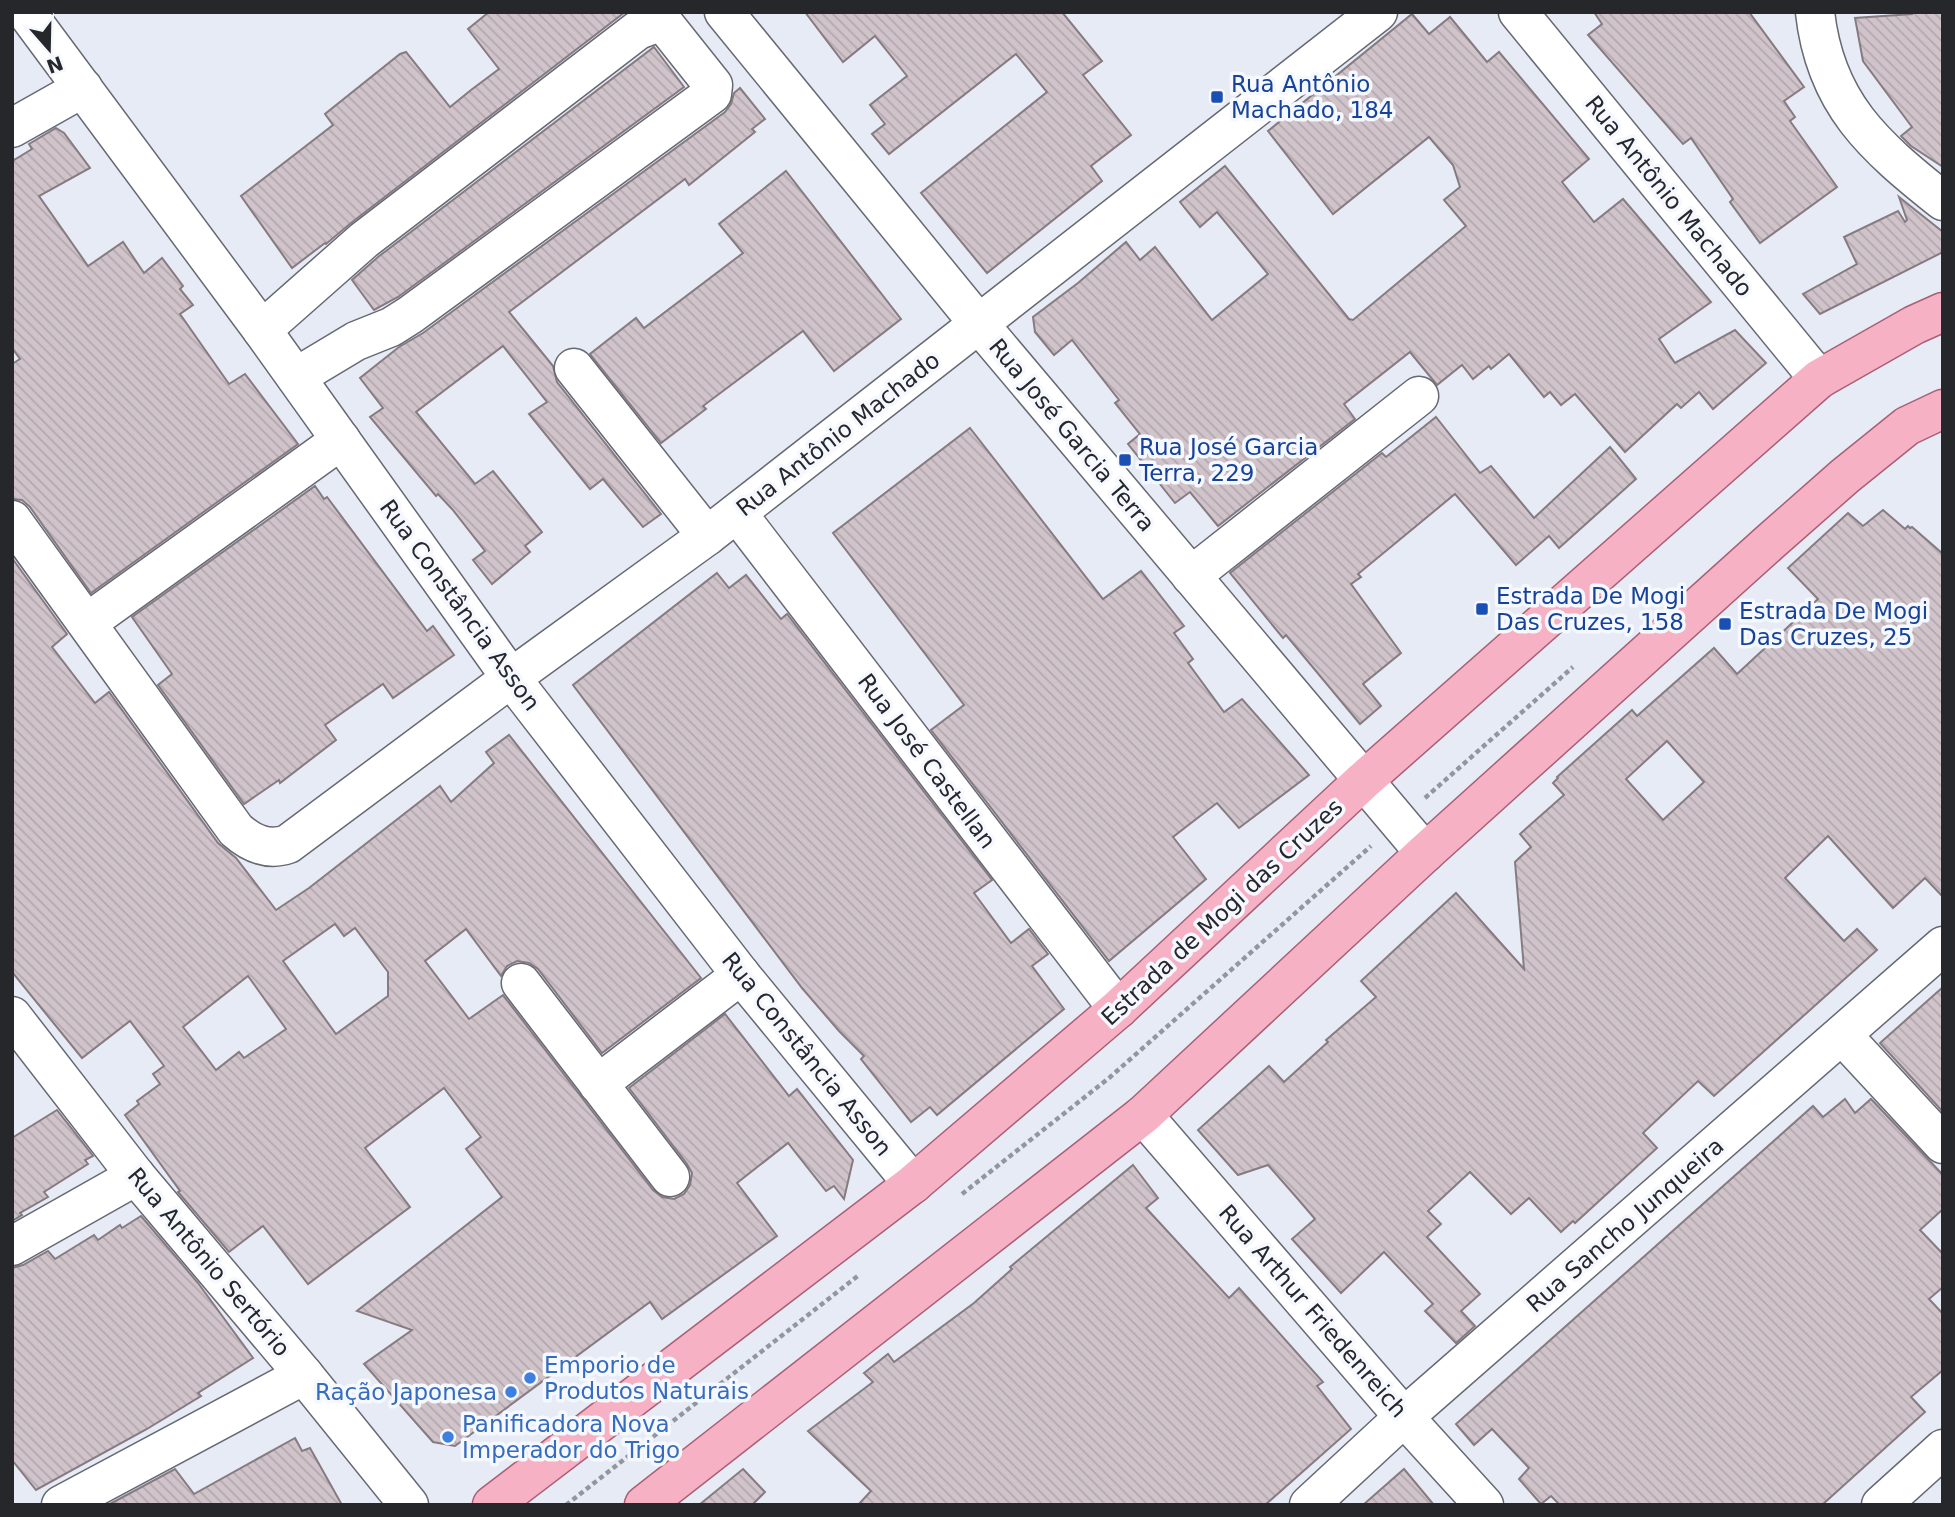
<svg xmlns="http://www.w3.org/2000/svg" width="1955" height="1517" viewBox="0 0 1955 1517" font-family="'DejaVu Sans',sans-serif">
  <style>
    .building { fill: url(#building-back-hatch); stroke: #857b80; stroke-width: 2; fill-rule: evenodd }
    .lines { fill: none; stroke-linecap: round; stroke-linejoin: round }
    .minor-casing { stroke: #666973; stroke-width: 41 }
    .major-casing { stroke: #a96074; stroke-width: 41 }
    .path { stroke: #93969e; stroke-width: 4.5; stroke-dasharray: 5 3.5; stroke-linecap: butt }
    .minor { stroke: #fff; stroke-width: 38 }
    .major { stroke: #f6b2c4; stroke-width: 38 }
    .transit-dot { fill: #1a4fb4; stroke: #f6f8ff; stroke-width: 2.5 }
    .shop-dot { fill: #3f7fe0; stroke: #f6f8ff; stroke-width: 2.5 }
    .labels { text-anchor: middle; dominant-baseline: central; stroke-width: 7; stroke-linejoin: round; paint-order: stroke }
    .transit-label { font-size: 23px; fill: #164399; stroke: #f6f8ff; text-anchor: start }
    .street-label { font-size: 23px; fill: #25272b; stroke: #f6f8ff }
    .shop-label { font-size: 23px; fill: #366cbe; stroke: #f6f8ff; text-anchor: start }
  </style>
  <defs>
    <pattern id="building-back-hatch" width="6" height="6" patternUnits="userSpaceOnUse" patternTransform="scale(1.75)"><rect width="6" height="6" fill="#d0c4ca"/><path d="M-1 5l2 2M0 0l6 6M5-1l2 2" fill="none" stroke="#b2a8ae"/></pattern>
  </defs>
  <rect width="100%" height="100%" fill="#e7ebf6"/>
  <g class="building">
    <path d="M 489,12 L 625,12 L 351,223 L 326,244 L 325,243 L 292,268 L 241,196 L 333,125 L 325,114 L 400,54 L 406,52 L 450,107 L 471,90 L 499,69 L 468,29 Z"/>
    <path d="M 805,12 L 1062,12 L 1102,61 L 1083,75 L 1131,135 L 1091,166 L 1102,181 L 987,273 L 921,193 L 1047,92 L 1016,54 L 889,154 L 872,134 L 885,124 L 870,105 L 907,76 L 875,36 L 843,62 Z"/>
    <path d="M 1594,12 L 1749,12 L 1804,87 L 1784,101 L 1795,117 L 1790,121 L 1837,187 L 1760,243 L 1730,202 L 1733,199 L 1691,138 L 1683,144 L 1588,35 L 1602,24 Z"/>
    <path d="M 1912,12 L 1943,12 L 1943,167 L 1911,146 L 1901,136 L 1912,127 L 1863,61 L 1855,18 L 1912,14 Z"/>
    <path d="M 1412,14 L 1429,34 L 1450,17 L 1487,62 L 1499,52 L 1589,159 L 1562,182 L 1594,222 L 1623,199 L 1711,302 L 1659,339 L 1675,363 L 1735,330 L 1766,363 L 1713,409 L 1699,392 L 1681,408 L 1677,404 L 1625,452 L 1575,394 L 1561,405 L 1550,392 L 1544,397 L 1509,354 L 1491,369 L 1489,366 L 1473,379 L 1462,365 L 1437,385 L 1410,352 L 1344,404 L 1355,419 L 1218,526 L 1190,492 L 1175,503 L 1128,444 L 1140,434 L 1115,403 L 1119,400 L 1072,340 L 1054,355 L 1035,332 L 1033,317 L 1078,283 L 1126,242 L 1140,260 L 1155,247 L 1212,320 L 1268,274 L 1217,212 L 1200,227 L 1180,202 L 1225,166 L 1349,319 L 1353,320 L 1466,226 L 1444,200 L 1460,187 L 1453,165 L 1429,137 L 1333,214 L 1268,131 Z"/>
    <path d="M 654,47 L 684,87 L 398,297 L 374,310 L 352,280 L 378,257 Z"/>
    <path d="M 740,88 L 765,119 L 752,129 L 755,132 L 689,185 L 685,179 L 509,312 L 553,366 L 557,382 L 661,514 L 643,527 L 603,479 L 590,489 L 529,414 L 547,402 L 503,346 L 416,412 L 475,484 L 493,471 L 542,532 L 525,546 L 530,552 L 492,584 L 473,560 L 485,551 L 452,509 L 438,494 L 436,496 L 370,417 L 383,408 L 360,378 L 399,347 L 423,333 L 725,112 L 731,104 L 734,93 Z"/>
    <path d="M 56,128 L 64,133 L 90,168 L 39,196 L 88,266 L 123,242 L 144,273 L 162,258 L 183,286 L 180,289 L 193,305 L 180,314 L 229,384 L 245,374 L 298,444 L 91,593 L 30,507 L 22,500 L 12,499 L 12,364 L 20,359 L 12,348 L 12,158 L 14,160 L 32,149 L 29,144 Z"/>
    <path d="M 786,171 L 901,319 L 834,371 L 803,331 L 703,406 L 706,409 L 661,443 L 590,354 L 636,318 L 644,328 L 743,253 L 719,224 Z"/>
    <path d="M 1899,197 L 1943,232 L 1943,252 L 1820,314 L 1803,294 L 1857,264 L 1844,237 L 1898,211 L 1905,222 L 1907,220 Z"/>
    <path d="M 1436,417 L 1480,473 L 1491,466 L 1534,518 L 1610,447 L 1636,479 L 1559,548 L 1549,536 L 1516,565 L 1455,494 L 1358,574 L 1361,577 L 1351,584 L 1401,653 L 1363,684 L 1381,706 L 1360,724 L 1286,635 L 1283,638 L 1230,573 L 1382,453 L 1386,457 Z"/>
    <path d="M 970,428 L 1103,599 L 1141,571 L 1184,626 L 1174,633 L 1193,659 L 1188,663 L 1224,712 L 1242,699 L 1309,775 L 1239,828 L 1217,803 L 1173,837 L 1206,879 L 1109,961 L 931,730 L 964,705 L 833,533 Z"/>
    <path d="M 315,486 L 324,499 L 327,497 L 427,631 L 433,626 L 454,655 L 393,698 L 383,684 L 325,725 L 336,740 L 280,783 L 279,780 L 244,804 L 158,685 L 172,674 L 132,617 Z"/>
    <path d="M 1883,510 L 1905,529 L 1908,526 L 1910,528 L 1912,527 L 1943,554 L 1943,897 L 1925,878 L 1893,908 L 1828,836 L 1785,878 L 1844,941 L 1857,929 L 1877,950 L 1714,1096 L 1698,1081 L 1643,1133 L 1657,1148 L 1575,1223 L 1573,1221 L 1561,1232 L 1529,1198 L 1511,1214 L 1470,1172 L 1428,1211 L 1441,1224 L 1427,1237 L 1480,1294 L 1461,1311 L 1475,1326 L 1456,1343 L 1425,1311 L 1433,1304 L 1384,1252 L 1341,1293 L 1292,1239 L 1315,1219 L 1297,1198 L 1268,1165 L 1238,1175 L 1198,1130 L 1269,1066 L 1284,1082 L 1328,1042 L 1326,1040 L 1376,997 L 1361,981 L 1456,893 L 1524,969 L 1515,862 L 1531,847 L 1520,834 L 1564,795 L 1553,783 L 1558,778 L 1557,777 L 1632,710 L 1637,716 L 1714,648 L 1737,674 L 1818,599 L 1788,568 L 1848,513 L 1863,526 ZM 1667,741 L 1704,782 L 1663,820 L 1626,779 Z"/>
    <path d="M 12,558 L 67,634 L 52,647 L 95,703 L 109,692 L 218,843 L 236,858 L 276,910 L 309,888 L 440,786 L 451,802 L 494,763 L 486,752 L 509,735 L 701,978 L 602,1053 L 538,969 L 529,963 L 517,961 L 507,966 L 501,976 L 466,929 L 425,961 L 469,1019 L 503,995 L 653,1190 L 662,1197 L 674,1199 L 684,1194 L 690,1185 L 692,1173 L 687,1164 L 629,1088 L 725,1014 L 789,1096 L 797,1089 L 853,1160 L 844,1199 L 834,1186 L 826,1191 L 788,1143 L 737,1183 L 777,1236 L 662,1319 L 650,1302 L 455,1446 L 433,1442 L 364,1364 L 412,1330 L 357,1311 L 502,1197 L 466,1149 L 481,1137 L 444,1088 L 365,1148 L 410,1207 L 308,1284 L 263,1226 L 229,1252 L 178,1192 L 180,1191 L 125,1115 L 139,1104 L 137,1101 L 160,1084 L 153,1074 L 164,1066 L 130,1021 L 82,1058 L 12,972 ZM 335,924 L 344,936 L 355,928 L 388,972 L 388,996 L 336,1034 L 283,961 ZM 248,976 L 286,1029 L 244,1058 L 239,1052 L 216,1070 L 183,1027 Z"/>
    <path d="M 717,573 L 729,588 L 746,575 L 781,619 L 787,614 L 992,880 L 974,893 L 1011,943 L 1029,929 L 1048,954 L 1032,966 L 1064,1009 L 937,1115 L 930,1107 L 911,1122 L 861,1059 L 864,1056 L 839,1031 L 802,988 L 573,685 Z"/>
    <path d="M 1943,987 L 1943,1112 L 1880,1043 Z"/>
    <path d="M 1845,1099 L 1855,1113 L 1871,1099 L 1943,1175 L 1943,1209 L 1920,1230 L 1943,1254 L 1943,1287 L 1929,1299 L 1943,1314 L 1943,1370 L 1911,1397 L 1925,1412 L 1822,1505 L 1560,1505 L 1551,1496 L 1541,1504 L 1519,1479 L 1529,1468 L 1492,1429 L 1474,1445 L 1456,1424 L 1813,1106 L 1823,1117 Z"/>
    <path d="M 57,1110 L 93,1156 L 85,1160 L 88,1164 L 44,1192 L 48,1197 L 20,1213 L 22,1215 L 12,1221 L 12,1138 Z"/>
    <path d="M 1133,1165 L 1158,1198 L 1146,1208 L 1229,1298 L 1239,1288 L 1323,1382 L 1317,1386 L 1351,1429 L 1265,1505 L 858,1505 L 871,1491 L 808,1431 L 873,1382 L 864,1373 L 888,1354 L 894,1362 L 974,1303 L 1012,1269 L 1010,1267 Z"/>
    <path d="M 141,1216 L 198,1283 L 253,1358 L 198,1393 L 201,1396 L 147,1429 L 36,1490 L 12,1460 L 12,1268 L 23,1265 L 48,1251 L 55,1259 L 94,1235 L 98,1240 L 120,1225 L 122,1228 Z"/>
    <path d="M 295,1438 L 302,1451 L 310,1448 L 342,1505 L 108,1505 L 175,1469 L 194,1494 Z"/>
    <path d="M 743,1469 L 765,1492 L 752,1505 L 699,1505 Z"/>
    <path d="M 1404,1469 L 1434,1505 L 1363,1505 Z"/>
  </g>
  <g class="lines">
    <defs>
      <g id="minor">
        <path d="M 26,12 L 262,330 L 511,678 L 741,975 L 913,1184"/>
        <path d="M 724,12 L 979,324 L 1425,853"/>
        <path d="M 1518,12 L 1819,379"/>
        <path d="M 1815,12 C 1825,104 1874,146 1943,201"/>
        <path d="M 12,128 L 83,88"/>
        <path d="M 262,330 L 364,240 L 638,30 L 654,24 L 666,26 L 713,85 L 712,94 L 410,315 L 391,327 L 356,341 L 296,377"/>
        <path d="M 574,368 L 707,536"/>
        <path d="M 737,513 L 1118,1009"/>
        <path d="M 12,520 L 236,830 C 252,844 268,851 288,844 L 511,678 L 707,536 L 1378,12"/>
        <path d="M 1191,576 L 1419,396"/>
        <path d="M 88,622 L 341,440"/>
        <path d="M 521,983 L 670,1177"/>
        <path d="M 12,1016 L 136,1176 L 304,1375 L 409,1505"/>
        <path d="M 1842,1035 L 1943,1144"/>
        <path d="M 598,1084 L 741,975"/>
        <path d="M 1143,1115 L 1404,1417 L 1484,1505"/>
        <path d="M 12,1246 L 136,1176"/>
        <path d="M 61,1505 L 304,1375"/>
        <path d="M 1309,1505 L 1404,1417 L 1943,946"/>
        <path d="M 1881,1505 L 1943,1449"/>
      </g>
      <g id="major">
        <path d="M 492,1505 L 913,1184 L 1118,1009 L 1364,780 L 1819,379 L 1914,325 L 1943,312"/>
        <path d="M 644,1505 L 1143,1115 L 1425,853 L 1770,542 L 1845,476 L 1907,426 L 1943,409"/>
      </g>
    </defs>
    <use href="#minor" class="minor-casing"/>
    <use href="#major" class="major-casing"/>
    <g class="path">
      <path d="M 1425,798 L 1573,667"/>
      <path d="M 962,1194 L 1109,1078 L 1371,846"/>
      <path d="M 566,1505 L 859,1275"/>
    </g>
    <use href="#minor" class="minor"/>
    <use href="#major" class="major"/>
  </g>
  <g class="transit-dot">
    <rect x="1210" y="90" width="14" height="14" rx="3.5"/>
    <rect x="1118" y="453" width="14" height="14" rx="3.5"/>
    <rect x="1475" y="602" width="14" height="14" rx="3.5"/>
    <rect x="1718" y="617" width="14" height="14" rx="3.5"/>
  </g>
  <g class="shop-dot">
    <circle cx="530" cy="1378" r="7"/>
    <circle cx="511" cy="1392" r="7"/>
    <circle cx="448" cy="1437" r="7"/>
  </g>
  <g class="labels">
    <g class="transit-label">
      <text x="1231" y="84">Rua Antônio<tspan x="1231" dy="26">Machado, 184</tspan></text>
      <text x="1139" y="447">Rua José Garcia<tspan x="1139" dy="26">Terra, 229</tspan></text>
      <text x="1496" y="596">Estrada De Mogi<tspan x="1496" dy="26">Das Cruzes, 158</tspan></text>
      <text x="1739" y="611">Estrada De Mogi<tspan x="1739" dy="26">Das Cruzes, 25</tspan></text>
    </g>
    <g class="street-label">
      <text transform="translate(1669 196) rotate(51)">Rua Antônio Machado</text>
      <text transform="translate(838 434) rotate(-38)">Rua Antônio Machado</text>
      <text transform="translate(1072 435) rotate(50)">Rua José Garcia Terra</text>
      <text transform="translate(460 605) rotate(54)">Rua Constância Asson</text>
      <text transform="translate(927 761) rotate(53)">Rua José Castellan</text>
      <text transform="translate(1222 912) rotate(-43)">Estrada de Mogi das Cruzes</text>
      <text transform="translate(807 1054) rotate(51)">Rua Constância Asson</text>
      <text transform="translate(1625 1225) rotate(-41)">Rua Sancho Junqueira</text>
      <text transform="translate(209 1262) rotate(50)">Rua Antônio Sertório</text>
      <text transform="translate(1313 1311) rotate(49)">Rua Arthur Friedenreich</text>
    </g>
    <g class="shop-label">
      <text x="544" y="1365">Emporio de<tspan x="544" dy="26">Produtos Naturais</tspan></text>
      <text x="497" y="1392" text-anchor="end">Ração Japonesa</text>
      <text x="462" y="1424">Panificadora Nova<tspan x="462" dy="26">Imperador do Trigo</tspan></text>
    </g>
  </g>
  <rect width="1955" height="1517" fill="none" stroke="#25272b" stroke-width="28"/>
  <g transform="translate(49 49) rotate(160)" stroke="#f6f8ff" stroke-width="5" paint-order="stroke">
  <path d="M0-5L12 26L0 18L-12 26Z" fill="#25272b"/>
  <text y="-10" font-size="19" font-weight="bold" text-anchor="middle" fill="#25272b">N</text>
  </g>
</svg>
